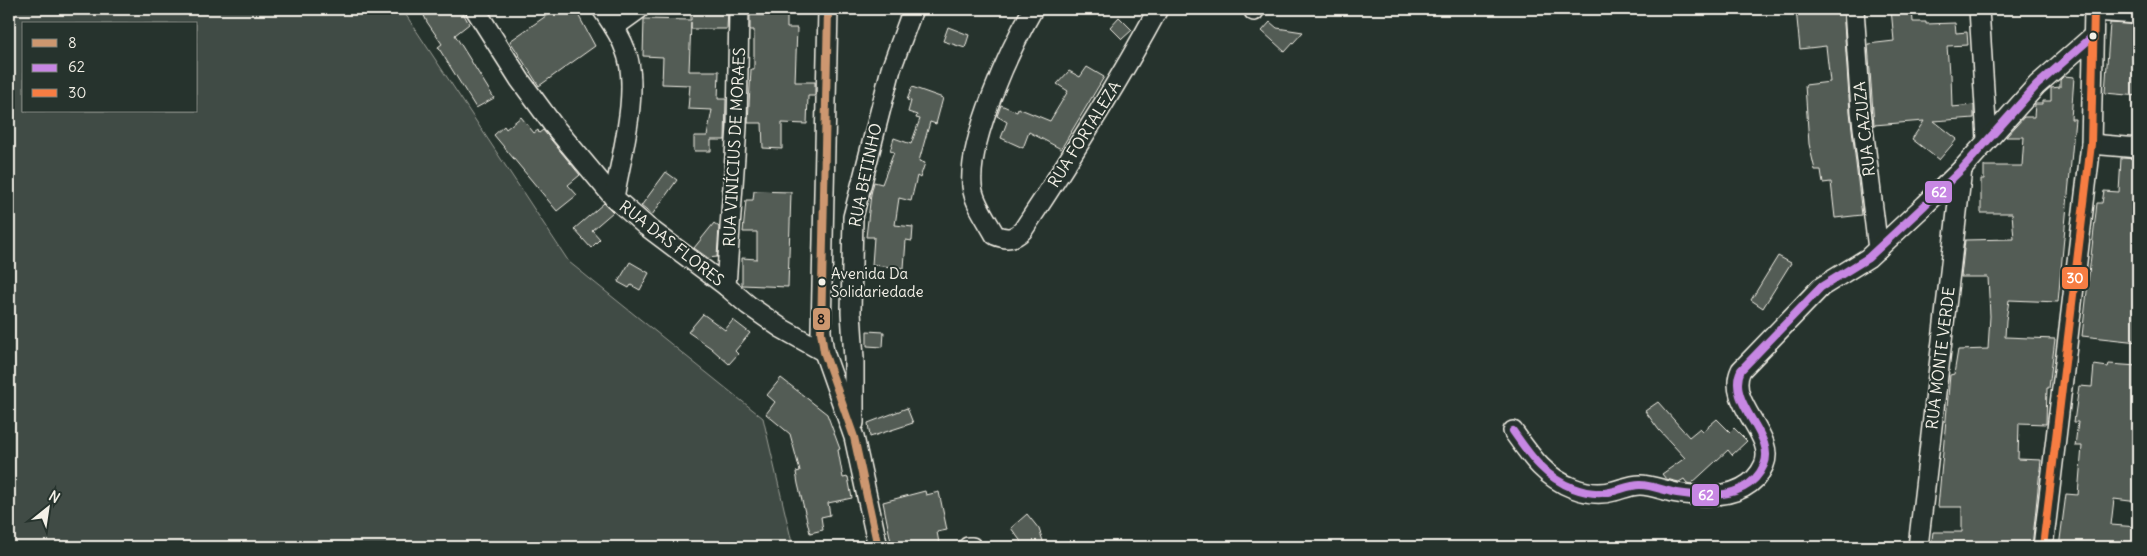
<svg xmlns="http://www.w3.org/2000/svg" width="2147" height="556" viewBox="0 0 2147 556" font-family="Delius,sans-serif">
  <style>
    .green { fill: #414b45; stroke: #9a9e96; fill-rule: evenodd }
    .building { fill: #525c55; stroke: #f4f1e8 }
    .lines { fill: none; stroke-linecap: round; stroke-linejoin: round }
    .street-casing { stroke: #f4f1e8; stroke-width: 22 }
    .street { stroke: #26332d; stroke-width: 19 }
    .bus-1-casing { stroke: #26332d; stroke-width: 11 }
    .bus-2-casing { stroke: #26332d; stroke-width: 11 }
    .bus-3-casing { stroke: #26332d; stroke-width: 11 }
    .bus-1 { stroke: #cd976f; stroke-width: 8 }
    .bus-2 { stroke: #c787e3; stroke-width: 8 }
    .bus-3 { stroke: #f77d43; stroke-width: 8 }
    .bus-dot { fill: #f4f1e8; stroke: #26332d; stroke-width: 2 }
    .labels { text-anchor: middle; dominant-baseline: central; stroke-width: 4; stroke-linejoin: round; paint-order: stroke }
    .bus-label { font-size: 15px; fill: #f4f1e8; stroke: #26332d; text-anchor: start }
    .street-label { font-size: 16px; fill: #f4f1e8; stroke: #26332d }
    .line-badge { stroke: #26332d; stroke-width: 2 }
    .badge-label { font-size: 14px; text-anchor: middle; font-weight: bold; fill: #fff }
    .pale-badge-label { font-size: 14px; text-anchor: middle; font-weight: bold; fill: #111 }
  </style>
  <rect width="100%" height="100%" fill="#26332d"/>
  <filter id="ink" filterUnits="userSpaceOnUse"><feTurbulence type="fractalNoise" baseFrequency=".02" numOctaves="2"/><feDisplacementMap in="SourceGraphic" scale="10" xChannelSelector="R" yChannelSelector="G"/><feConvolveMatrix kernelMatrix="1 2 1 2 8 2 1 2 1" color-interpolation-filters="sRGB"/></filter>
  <g filter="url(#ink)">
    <path class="green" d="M 9,9 L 402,9 L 569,262 L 763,418 L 793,547 L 9,547 ZM 24,24 L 196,24 L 196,111 L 24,111 Z"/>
    <g class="building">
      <path d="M 421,9 L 461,9 L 469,24 L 455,35 L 494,98 L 476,108 L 438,47 L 442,44 L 427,22 Z"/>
      <path d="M 556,9 L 575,9 L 595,46 L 539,86 L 510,41 Z"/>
      <path d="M 696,9 L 728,9 L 727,29 L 691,29 L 691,22 L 689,71 L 719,71 L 718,99 L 726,99 L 725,140 L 711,140 L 711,151 L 694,151 L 694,136 L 707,136 L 712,110 L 688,109 L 690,85 L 662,84 L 663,57 L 643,56 L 644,19 L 691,20 L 691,11 L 696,11 Z"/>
      <path d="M 1796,9 L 1843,9 L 1850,112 L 1862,215 L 1835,218 L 1831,182 L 1823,183 L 1821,170 L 1815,170 L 1809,144 L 1805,85 L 1830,82 L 1826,46 L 1800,49 Z"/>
      <path d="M 1891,9 L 1912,9 L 1913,22 L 1926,22 L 1926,24 L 1955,23 L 1956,33 L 1967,32 L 1968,45 L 1947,46 L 1949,73 L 1951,74 L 1952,107 L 1974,105 L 1974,118 L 1934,121 L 1957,139 L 1939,160 L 1912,139 L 1924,121 L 1874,125 L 1868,44 L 1894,41 Z"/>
      <path d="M 750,15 L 787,15 L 787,28 L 797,28 L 795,82 L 815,82 L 815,96 L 808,96 L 807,124 L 782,123 L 782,149 L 763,148 L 762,123 L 748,123 L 751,69 L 754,69 L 754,30 L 750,30 Z"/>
      <path d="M 1119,17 L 1132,30 L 1122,39 L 1110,27 Z"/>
      <path d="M 1270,22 L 1277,28 L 1303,32 L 1285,52 L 1262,31 Z"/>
      <path d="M 2110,23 L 2138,25 L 2138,96 L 2105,93 Z"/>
      <path d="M 948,27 L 969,35 L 965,48 L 943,41 Z"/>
      <path d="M 1087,67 L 1104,77 L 1061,149 L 1029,132 L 1023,148 L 1001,138 L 1007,122 L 997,116 L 1001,105 L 1017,112 L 1018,108 L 1050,121 L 1068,91 L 1057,84 L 1069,71 L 1080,77 Z"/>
      <path d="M 2064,76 L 2074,77 L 2071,119 L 2075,119 L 2058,302 L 2009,300 L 2006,320 L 2005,337 L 2055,339 L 2049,388 L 2047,388 L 2046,424 L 2019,423 L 2018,459 L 2041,460 L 2032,547 L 1931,547 L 1933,532 L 1962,532 L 1962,507 L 1938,507 L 1950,375 L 1954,374 L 1958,350 L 1988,349 L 1990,316 L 1988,277 L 1961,277 L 1965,240 L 2014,239 L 2012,213 L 1981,213 L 1981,179 L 1984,179 L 1984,166 L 2022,166 L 2024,137 L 2006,137 L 2024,117 L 2034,117 L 2035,104 L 2042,104 L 2042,101 L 2051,101 L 2051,88 L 2060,87 L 2060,80 Z"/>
      <path d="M 912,87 L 943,98 L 936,124 L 930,122 L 919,161 L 925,163 L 920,178 L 917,176 L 911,201 L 899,198 L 895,225 L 913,227 L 912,241 L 906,240 L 904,268 L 872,265 L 874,237 L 866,237 L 871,194 L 874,182 L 882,184 L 894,152 L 890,151 L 894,138 L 911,144 L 920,119 L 916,118 L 917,115 L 908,112 L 911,101 L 907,100 Z"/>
      <path d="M 521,117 L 534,133 L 538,130 L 539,133 L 543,130 L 580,175 L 568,185 L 577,195 L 557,211 L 494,135 L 504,126 L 506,129 Z"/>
      <path d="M 2121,158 L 2138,159 L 2138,342 L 2082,336 L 2097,203 L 2102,203 L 2104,191 L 2119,192 Z"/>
      <path d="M 666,172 L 677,180 L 652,215 L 641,206 Z"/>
      <path d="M 754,191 L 791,192 L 788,287 L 742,285 L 742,258 L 757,259 L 757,232 L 743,232 L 746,200 L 753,200 Z"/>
      <path d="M 604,203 L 613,212 L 592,230 L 600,239 L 591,248 L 574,229 Z"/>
      <path d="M 714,223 L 719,227 L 717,257 L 708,258 L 694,248 Z"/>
      <path d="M 1778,256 L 1791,263 L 1763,308 L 1751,300 Z"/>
      <path d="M 630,262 L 649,273 L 640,290 L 631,285 L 629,288 L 618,282 Z"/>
      <path d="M 703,314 L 725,330 L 733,320 L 750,333 L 735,351 L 738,354 L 729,364 L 711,348 L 688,332 Z"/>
      <path d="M 867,331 L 884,332 L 883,347 L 867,346 Z"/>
      <path d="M 2109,364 L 2138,366 L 2138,502 L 2114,499 L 2111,525 L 2138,527 L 2138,547 L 2059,547 L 2066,494 L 2078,495 L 2082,446 L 2075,446 L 2078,422 L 2074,422 L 2079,386 L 2092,387 L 2094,365 L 2108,367 Z"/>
      <path d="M 781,378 L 827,414 L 840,449 L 838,450 L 843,478 L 848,477 L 852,498 L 828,503 L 830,515 L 821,517 L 823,530 L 810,533 L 798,484 L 796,472 L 800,471 L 790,434 L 766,414 L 775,402 L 767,395 Z"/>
      <path d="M 1658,402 L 1689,437 L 1700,428 L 1703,431 L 1717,419 L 1730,432 L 1734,428 L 1747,441 L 1732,455 L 1728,450 L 1691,484 L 1687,483 L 1684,479 L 1679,482 L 1666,479 L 1662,474 L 1685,458 L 1659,430 L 1645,411 Z"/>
      <path d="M 907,408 L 913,423 L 870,437 L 868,423 Z"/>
      <path d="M 925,491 L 926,495 L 939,492 L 947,530 L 937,532 L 939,543 L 920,547 L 892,547 L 883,502 Z"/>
      <path d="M 1027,514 L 1039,529 L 1045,547 L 1025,547 L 1011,528 Z"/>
    </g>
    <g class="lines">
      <defs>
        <g id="street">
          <path d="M 475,9 L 520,80 L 553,125 L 614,198 L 646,226 L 726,286 L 748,305 L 781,328 L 824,352"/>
          <path d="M 602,9 C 610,21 620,34 625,49 C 641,87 621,157 614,198"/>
          <path d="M 828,9 L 821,332 L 824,352 L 854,437 L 878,547"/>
          <path d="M 1033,9 C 1010,49 968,139 972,186 C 974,203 987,220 995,235 C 1007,240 1014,239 1023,230 C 1071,158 1117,85 1158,9"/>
          <path d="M 1854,9 L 1861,111 L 1878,249"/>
          <path d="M 1979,9 L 1987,139"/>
          <path d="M 1254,11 L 1255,9"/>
          <path d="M 2094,11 L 2138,14"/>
          <path d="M 614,27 L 639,9"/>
          <path d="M 2091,144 L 2138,148"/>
          <path d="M 726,286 L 737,127 L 739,9"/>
          <path d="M 854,423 L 854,359 L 851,312 L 853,217 L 891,69 L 913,9"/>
          <path d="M 1513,431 C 1530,455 1544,477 1573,488 C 1586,493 1600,495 1614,491 C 1622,489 1631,485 1640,485 C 1652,485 1665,491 1677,493 C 1708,498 1749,499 1764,465 C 1777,435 1725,403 1741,370 L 1821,287 L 1868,258 L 1925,205 L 1962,169 L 2037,85 L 2093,36"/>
          <path d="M 968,547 L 972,547"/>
          <path d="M 1918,547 L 1962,169"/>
          <path d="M 2043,547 L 2091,144 L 2094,9"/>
        </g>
      </defs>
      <use href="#street" class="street-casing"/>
      <use href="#street" class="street"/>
      <defs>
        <path id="bus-1" d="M 828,9 L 821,332 L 824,352 L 854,437 L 878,547"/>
        <path id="bus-2" d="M 1513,431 C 1530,455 1544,477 1573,488 C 1586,493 1600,495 1614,491 C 1622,489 1631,485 1640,485 C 1652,485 1665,491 1677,493 C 1708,498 1749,499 1764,465 C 1777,435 1725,403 1741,370 L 1821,287 L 1868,258 L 1925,205 L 1962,169 L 2037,85 L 2093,36"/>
        <path id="bus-3" d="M 2043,547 L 2091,144 L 2094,9"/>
      </defs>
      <use href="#bus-1" class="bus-1-casing"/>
      <use href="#bus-2" class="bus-2-casing"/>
      <use href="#bus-3" class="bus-3-casing"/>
      <use href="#bus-1" class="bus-1"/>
      <use href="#bus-2" class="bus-2"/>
      <use href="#bus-3" class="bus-3"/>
    </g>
  </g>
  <g class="bus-dot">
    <circle cx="2093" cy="36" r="4.5"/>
    <circle cx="822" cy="282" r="4.5"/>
  </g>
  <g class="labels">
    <g class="bus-label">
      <text x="831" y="273">Avenida Da<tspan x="831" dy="18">Solidariedade</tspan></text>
    </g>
    <g class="street-label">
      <text transform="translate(1864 129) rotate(-96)">RUA CAZUZA</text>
      <text transform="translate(1084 134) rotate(-58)">RUA FORTALEZA</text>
      <text transform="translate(734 147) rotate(-87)">RUA VINÍCIUS DE MORAES</text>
      <text transform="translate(865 175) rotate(-78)">RUA BETINHO</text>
      <text transform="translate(672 243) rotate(38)">RUA DAS FLORES</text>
      <text transform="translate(1940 358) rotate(-83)">RUA MONTE VERDE</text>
    </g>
  </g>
  <g class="line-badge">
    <rect x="1924" y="180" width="29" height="24" rx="5" fill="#c787e3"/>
    <rect x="2061" y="266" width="28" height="24" rx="5" fill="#f77d43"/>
    <rect x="812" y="307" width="19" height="24" rx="5" fill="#cd976f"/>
    <rect x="1691" y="483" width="29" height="24" rx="5" fill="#c787e3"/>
  </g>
  <g class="badge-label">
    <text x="1939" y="197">62</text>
    <text x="2075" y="283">30</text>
    <text x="1706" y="500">62</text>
  </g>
  <g class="pale-badge-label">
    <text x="821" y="324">8</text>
  </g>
  <rect width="2147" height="556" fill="none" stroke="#26332d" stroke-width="30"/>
  <rect x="15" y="15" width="2117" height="526" fill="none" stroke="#f4f1e8" stroke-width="2" filter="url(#ink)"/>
  <rect x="22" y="22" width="175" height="90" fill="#26332d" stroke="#787f78"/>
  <rect x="32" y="39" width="25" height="8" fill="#cd976f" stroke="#787f78"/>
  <text x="68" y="48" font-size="15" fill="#f4f1e8">8</text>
  <rect x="32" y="64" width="25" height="8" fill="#c787e3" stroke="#787f78"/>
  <text x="68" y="72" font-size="15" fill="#f4f1e8">62</text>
  <rect x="32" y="89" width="25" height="8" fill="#f77d43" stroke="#787f78"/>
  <text x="68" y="98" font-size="15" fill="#f4f1e8">30</text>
  <g transform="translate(48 508) rotate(30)" stroke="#26332d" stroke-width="4" paint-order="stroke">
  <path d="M0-4L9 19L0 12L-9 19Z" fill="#f4f1e8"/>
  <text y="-8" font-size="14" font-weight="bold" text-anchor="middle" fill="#f4f1e8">N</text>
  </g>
</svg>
